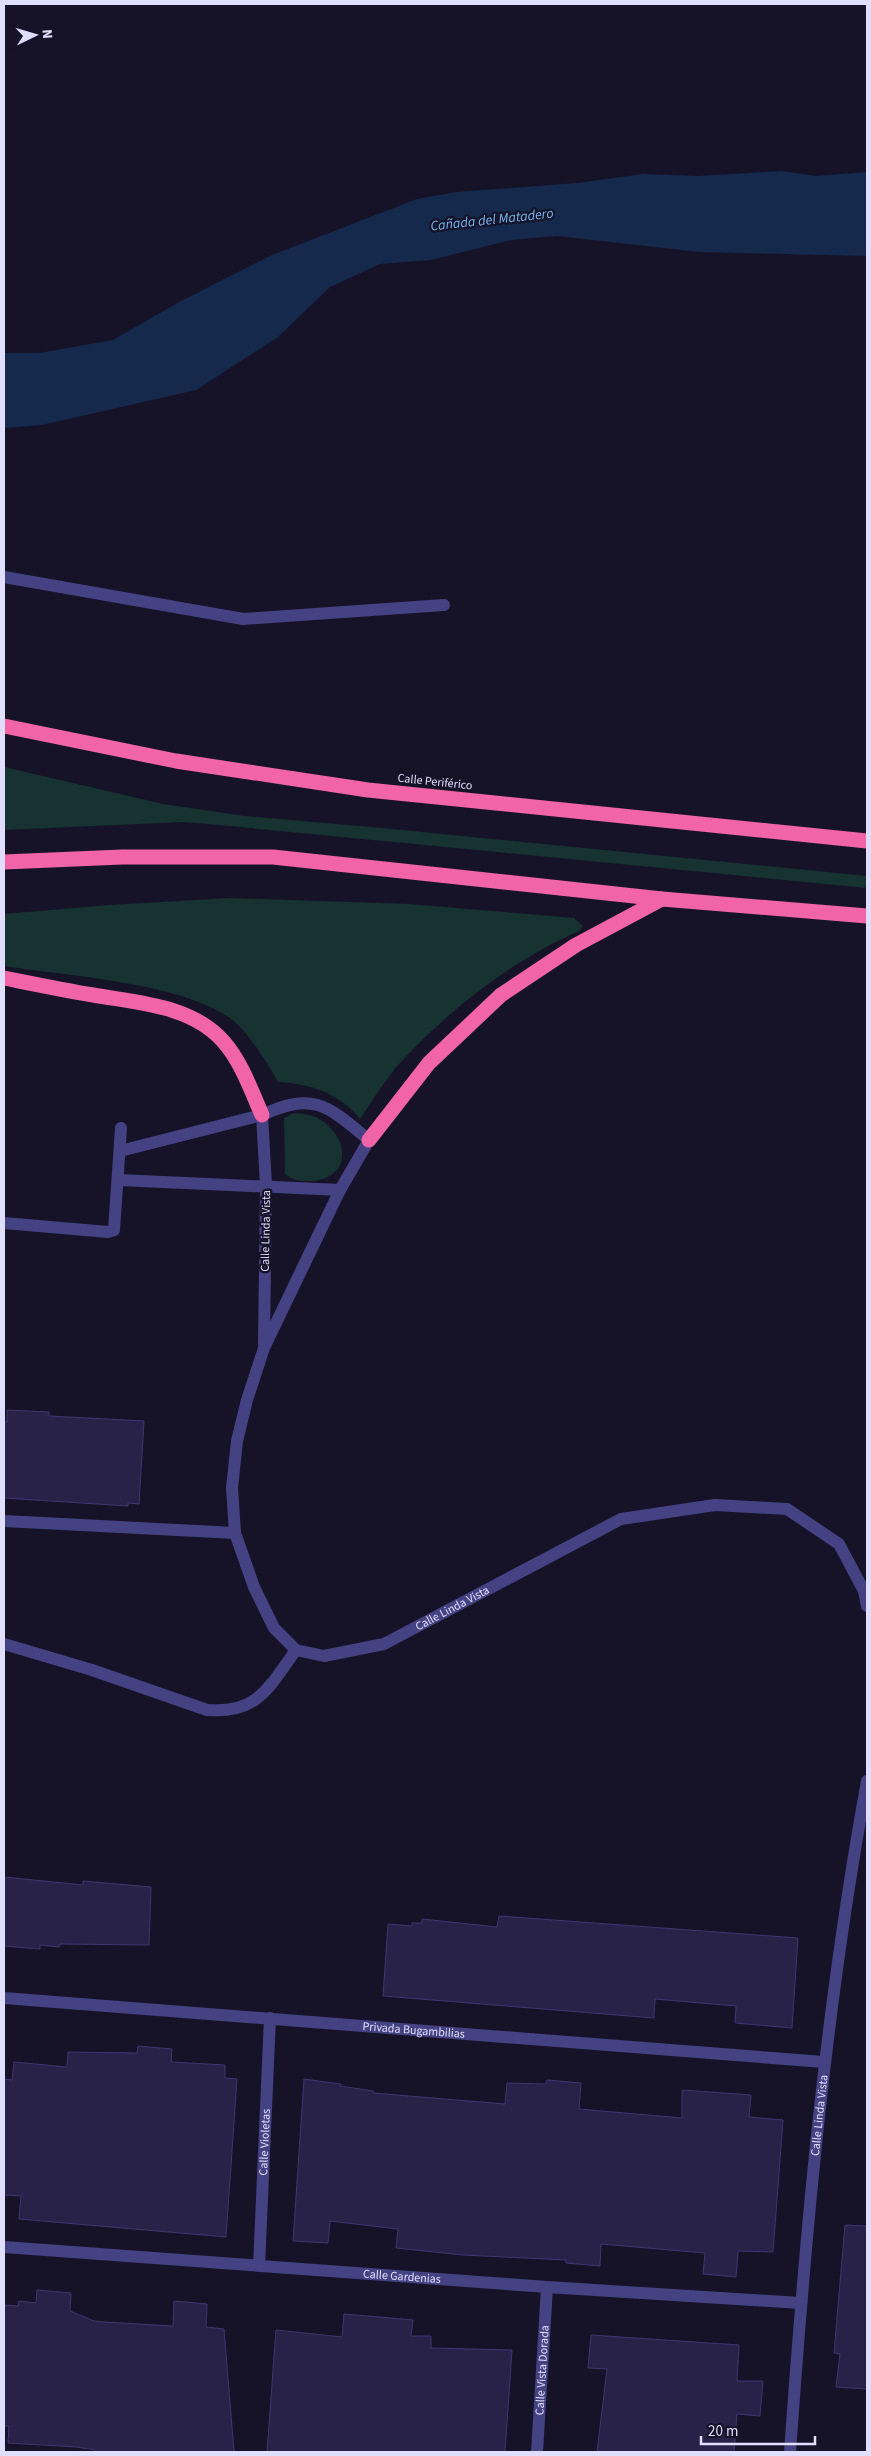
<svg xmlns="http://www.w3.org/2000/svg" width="871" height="2456" viewBox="0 0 871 2456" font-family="'Source Sans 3',sans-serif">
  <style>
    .green { fill: #163231 }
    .water { fill: #14294b }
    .building { fill: #282148; stroke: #403571 }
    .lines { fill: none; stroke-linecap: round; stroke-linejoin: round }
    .minor { stroke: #444283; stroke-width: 12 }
    .highway { stroke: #f164a8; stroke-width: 15 }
    .labels { text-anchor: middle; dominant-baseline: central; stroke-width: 4.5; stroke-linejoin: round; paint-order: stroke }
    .street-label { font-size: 12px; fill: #e1ddfc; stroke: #161328 }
    .water-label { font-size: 14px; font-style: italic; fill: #75b9f2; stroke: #161328 }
  </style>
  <rect width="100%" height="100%" fill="#161328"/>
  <g class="green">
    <path d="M 4,767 L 163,804 L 245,816 L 382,828 L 867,876 L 867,888 L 219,825 L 184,822 L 4,830 Z"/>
    <path d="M 229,898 L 409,904 L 574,918 L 583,926 L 579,931 C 513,960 451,1008 402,1061 C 386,1078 373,1100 360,1119 C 339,1093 311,1084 278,1082 C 268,1064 247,1030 230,1018 C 178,982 67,976 4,966 L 4,914 L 110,905 Z"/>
    <path d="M 294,1113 C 305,1114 315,1115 324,1122 C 349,1141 351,1176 314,1181 C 302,1182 294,1181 285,1174 L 284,1118 Z"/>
  </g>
  <path class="water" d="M 782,171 L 816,176 L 867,172 L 867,256 L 700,252 L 557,236 L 511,240 L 431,260 L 380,264 L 330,287 L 278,337 L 196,390 L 42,425 L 4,428 L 4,353 L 39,353 L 113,340 L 179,302 L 272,255 L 417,199 L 456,192 L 577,183 L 643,174 L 699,176 Z"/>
  <g class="building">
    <path d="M 7,1410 L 49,1412 L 49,1416 L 144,1421 L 139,1504 L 128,1503 L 128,1506 L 4,1498 L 4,1422 L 7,1422 Z"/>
    <path d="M 4,1877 L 83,1885 L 83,1881 L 151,1887 L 149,1945 L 60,1944 L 59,1947 L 40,1945 L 40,1949 L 4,1946 Z"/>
    <path d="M 499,1916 L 798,1938 L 792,2028 L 735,2023 L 736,2006 L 655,1999 L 654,2018 L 383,1996 L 388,1924 L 412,1926 L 412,1923 L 422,1923 L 422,1919 L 497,1927 Z"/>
    <path d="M 138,2046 L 172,2049 L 171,2062 L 225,2065 L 225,2078 L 237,2079 L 226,2237 L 19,2219 L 21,2196 L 4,2195 L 4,2079 L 12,2080 L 14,2062 L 67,2067 L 68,2052 L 137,2053 Z"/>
    <path d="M 304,2079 L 341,2084 L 340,2086 L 373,2091 L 373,2093 L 505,2104 L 507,2083 L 546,2084 L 547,2080 L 581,2083 L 579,2109 L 682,2118 L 682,2090 L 751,2095 L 749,2117 L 783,2120 L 773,2252 L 738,2251 L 736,2277 L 703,2274 L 705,2253 L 601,2244 L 600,2266 L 566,2263 L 566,2260 L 463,2255 L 396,2248 L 398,2229 L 330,2221 L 328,2243 L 293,2241 Z"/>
    <path d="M 845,2225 L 867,2226 L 867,2389 L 836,2387 L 840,2354 L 834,2353 Z"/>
    <path d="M 37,2290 L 71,2293 L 70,2311 L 94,2321 L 104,2322 L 173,2326 L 174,2301 L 207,2304 L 206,2327 L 224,2329 L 234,2452 L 94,2452 L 95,2450 L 76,2447 L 8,2443 L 9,2426 L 4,2426 L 4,2305 L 18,2306 L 19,2301 L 36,2303 Z"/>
    <path d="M 344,2314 L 413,2320 L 411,2336 L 431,2336 L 431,2348 L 512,2350 L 505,2452 L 267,2452 L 276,2330 L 342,2337 Z"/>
    <path d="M 591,2335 L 739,2345 L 737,2381 L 763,2381 L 760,2416 L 737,2414 L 734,2452 L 597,2452 L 607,2369 L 588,2368 Z"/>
  </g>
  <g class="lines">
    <g class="minor">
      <path d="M 4,577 L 243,619 L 444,605"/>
      <path d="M 262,1115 L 266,1186 L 264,1344"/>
      <path id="s1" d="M 120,1151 L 262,1115 C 314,1091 328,1106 369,1140 L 340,1190 L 264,1348 L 247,1400 L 237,1441 L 232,1488 L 235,1533 L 254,1587 L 274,1628 L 296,1650 L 324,1656 L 384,1644 L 621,1519 L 715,1505 L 787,1509 L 839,1544 L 864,1591 L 867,1606"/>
      <path d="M 119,1180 L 340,1190"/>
      <path d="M 4,1223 L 108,1232 L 114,1230 L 121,1128"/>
      <path d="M 4,1521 L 235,1533"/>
      <path d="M 4,1644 L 92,1670 L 207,1710 C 258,1714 269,1687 296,1650"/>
      <path id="s2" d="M 4,1998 L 824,2062"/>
      <path id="s3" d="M 4,2247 L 547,2287 L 800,2303"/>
      <path id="s4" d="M 259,2266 L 270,2018"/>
      <path id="s5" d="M 537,2452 L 547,2287"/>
      <path id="s6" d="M 790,2452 C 806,2226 826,2004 867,1781"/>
    </g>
    <g class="highway">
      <path d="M 4,726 L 176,761 L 368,790 L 867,841"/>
      <path d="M 4,862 L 122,857 L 273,857 L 662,899 L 867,916"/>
      <path d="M 4,978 C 34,984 63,990 93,995 C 137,1003 191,1005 223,1041 C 241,1061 251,1090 262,1115"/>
      <path d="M 369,1140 L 429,1063 L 501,995 L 576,945 L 662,899"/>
    </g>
  </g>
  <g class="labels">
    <g class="street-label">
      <text transform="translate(435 782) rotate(6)">Calle Periférico</text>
      <text transform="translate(266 1231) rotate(-89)">Calle Linda Vista</text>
      <text stroke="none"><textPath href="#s1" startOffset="990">Calle Linda Vista</textPath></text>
      <text stroke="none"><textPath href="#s2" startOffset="411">Privada Bugambilias</textPath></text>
      <text stroke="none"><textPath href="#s6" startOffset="338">Calle Linda Vista</textPath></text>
      <text stroke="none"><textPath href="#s4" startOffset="124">Calle Violetas</textPath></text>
      <text stroke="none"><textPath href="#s3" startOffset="399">Calle Gardenias</textPath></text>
      <text stroke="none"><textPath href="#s5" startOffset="82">Calle Vista Dorada</textPath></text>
    </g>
    <g class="water-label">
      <text transform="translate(492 220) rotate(-6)">Cañada del Matadero</text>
    </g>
  </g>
  <rect width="871" height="2456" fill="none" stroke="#e1ddfc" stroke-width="10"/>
  <g transform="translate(35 35) rotate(85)" stroke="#161328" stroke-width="4" paint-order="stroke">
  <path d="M0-4L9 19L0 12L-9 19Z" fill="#e1ddfc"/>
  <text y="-8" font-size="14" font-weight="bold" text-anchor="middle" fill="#e1ddfc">N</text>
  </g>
  <path d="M701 2436v8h114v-8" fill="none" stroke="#e1ddfc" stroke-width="2.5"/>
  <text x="708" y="2436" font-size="15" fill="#e1ddfc" stroke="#161328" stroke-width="4" paint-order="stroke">20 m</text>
</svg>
